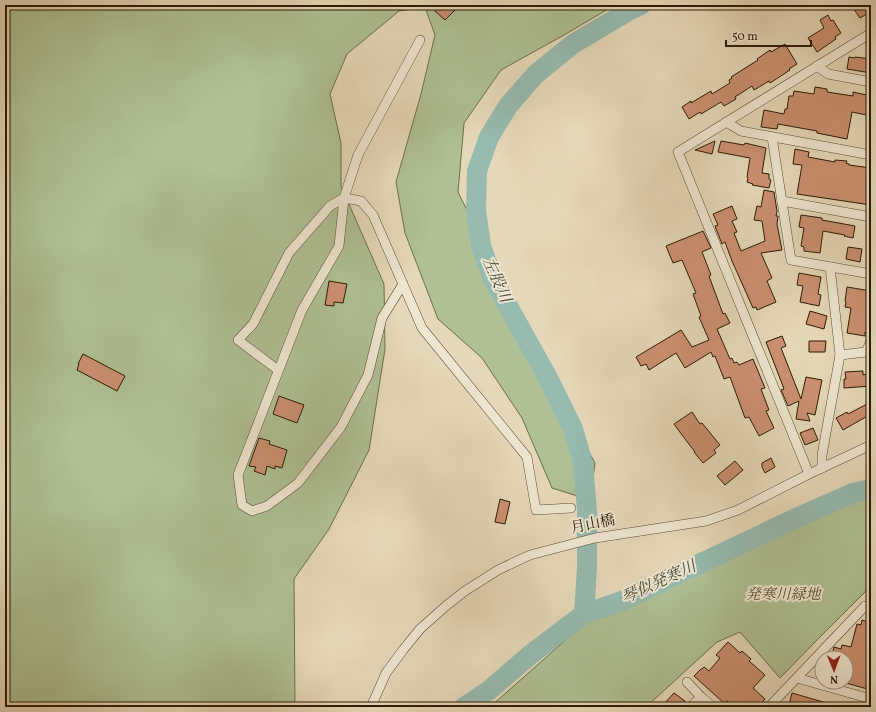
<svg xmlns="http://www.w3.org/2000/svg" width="876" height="712" viewBox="0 0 876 712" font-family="Vollkorn,'Noto Serif JP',serif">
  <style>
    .green { fill: #aec094; stroke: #6c6d4d }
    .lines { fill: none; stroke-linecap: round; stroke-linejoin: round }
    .river { stroke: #96baaf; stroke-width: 20 }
    .building { fill: #cb9070; stroke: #2a1a06 }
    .street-casing { stroke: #594a32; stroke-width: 10 }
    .street { stroke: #eee6d1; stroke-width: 9 }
    .labels { text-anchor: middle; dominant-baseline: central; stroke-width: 4; stroke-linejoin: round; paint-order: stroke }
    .street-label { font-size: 15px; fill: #2a1a06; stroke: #eee6d1 }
    .park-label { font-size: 15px; font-style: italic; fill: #524c31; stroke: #eee6d1 }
    .water-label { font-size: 16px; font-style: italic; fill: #4a4a39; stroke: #eee6d1 }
  </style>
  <rect width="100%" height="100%" fill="#e5d8b8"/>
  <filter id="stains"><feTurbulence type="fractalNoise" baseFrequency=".005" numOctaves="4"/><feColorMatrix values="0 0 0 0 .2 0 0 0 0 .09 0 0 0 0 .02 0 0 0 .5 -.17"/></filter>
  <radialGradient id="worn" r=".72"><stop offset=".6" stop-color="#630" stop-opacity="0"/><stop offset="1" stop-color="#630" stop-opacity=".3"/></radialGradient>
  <g class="green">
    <path d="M 5,5 L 615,5 L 564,35 L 501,70 L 464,123 L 458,192 L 503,283 L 523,348 L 563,404 L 595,463 L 590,500 L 552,488 L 522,418 L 482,358 L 438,319 L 405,233 L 396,182 L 421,94 L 435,35 L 425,7 L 399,11 L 347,54 L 330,94 L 341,143 L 341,186 L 384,284 L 385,349 L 369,450 L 329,529 L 294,579 L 295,707 L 5,707 Z"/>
    <path d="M 871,495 L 871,586 L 818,639 L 780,678 L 740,632 L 717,642 L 646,707 L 490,707 L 586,622 L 667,586 L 812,520 L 850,498 Z"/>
  </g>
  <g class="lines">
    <g class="river">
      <path d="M 584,614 L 587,568 L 587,510 L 583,463 L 573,429 L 548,378 L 493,279 L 481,246 L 476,210 L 477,171 L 489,137 L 508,106 L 536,74 L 573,44 L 632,9 L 641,5"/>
      <path d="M 464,707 L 488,691 L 530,655 L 584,614 L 619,602 L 794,519 L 853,493 L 871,489"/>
    </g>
  </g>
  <g class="building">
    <path d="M 441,5 L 460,5 L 445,20 L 435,11 Z"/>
    <path d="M 851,5 L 865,5 L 870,12 L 860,18 Z"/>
    <path d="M 828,15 L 831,21 L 833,20 L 841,33 L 835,37 L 836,39 L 817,52 L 808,38 L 824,28 L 820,20 Z"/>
    <path d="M 785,44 L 797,64 L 789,69 L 790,70 L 770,83 L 769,81 L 754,90 L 752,86 L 735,97 L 736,99 L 724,106 L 721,102 L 701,114 L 700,112 L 689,119 L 682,107 L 691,101 L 691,103 L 711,91 L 712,94 L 730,83 L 729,80 L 732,78 L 731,77 L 758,60 L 757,59 L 770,50 L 771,52 Z"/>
    <path d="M 849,57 L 855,58 L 855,57 L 871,59 L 871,73 L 847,69 Z"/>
    <path d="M 815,87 L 827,89 L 827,92 L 853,96 L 853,92 L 871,96 L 871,116 L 852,112 L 847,139 L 817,133 L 817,131 L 778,124 L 777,129 L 761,127 L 764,110 L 784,114 L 785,109 L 787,109 L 789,96 L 793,96 L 794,91 L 814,94 Z"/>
    <path d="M 715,141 L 712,154 L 695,150 Z"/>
    <path d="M 721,141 L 744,145 L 745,143 L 766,148 L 762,173 L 769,174 L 769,179 L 771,180 L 769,188 L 752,185 L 753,184 L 747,182 L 748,178 L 747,177 L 750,158 L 718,152 Z"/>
    <path d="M 795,149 L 809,152 L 808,157 L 835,162 L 835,160 L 847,161 L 846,163 L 849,164 L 849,165 L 871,168 L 871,205 L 797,194 L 802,165 L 793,164 Z"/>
    <path d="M 764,190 L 774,192 L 777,211 L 776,216 L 778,216 L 778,217 L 777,224 L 782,250 L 761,253 L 772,278 L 767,281 L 776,302 L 757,310 L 756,307 L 753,308 L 732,261 L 725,242 L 722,244 L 715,226 L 718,225 L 713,214 L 732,206 L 737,219 L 732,221 L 737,232 L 734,233 L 741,251 L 765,241 L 762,221 L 754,220 L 757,206 L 761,207 Z"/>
    <path d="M 801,215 L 822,218 L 822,220 L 855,226 L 853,238 L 844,236 L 845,235 L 823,231 L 820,253 L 804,251 L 804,247 L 801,246 L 804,228 L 799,227 Z"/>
    <path d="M 703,231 L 711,248 L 702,252 L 711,275 L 709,276 L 723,314 L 725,313 L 730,323 L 717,329 L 730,359 L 732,358 L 734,363 L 737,362 L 739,365 L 753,359 L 765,388 L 761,389 L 769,410 L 766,411 L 774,428 L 759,436 L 749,417 L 745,418 L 730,377 L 724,379 L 715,356 L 713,357 L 711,352 L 685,368 L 676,353 L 649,370 L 646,364 L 641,366 L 636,357 L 681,330 L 692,347 L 709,340 L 699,317 L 701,316 L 693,294 L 696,293 L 682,260 L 673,263 L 666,246 Z"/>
    <path d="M 848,247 L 862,249 L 860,262 L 846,259 Z"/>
    <path d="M 799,273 L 821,277 L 818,294 L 821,295 L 819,306 L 800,302 L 803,286 L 797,285 Z"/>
    <path d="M 329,281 L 347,284 L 343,303 L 334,302 L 334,306 L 325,305 Z"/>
    <path d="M 847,287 L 871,291 L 871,310 L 867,333 L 865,332 L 865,336 L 847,333 L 851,308 L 845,307 L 846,302 L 845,301 Z"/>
    <path d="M 810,311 L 827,316 L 824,329 L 806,324 Z"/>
    <path d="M 782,336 L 786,346 L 781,348 L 801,399 L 806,377 L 822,380 L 815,415 L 807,413 L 810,421 L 796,419 L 799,401 L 788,406 L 781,390 L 784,389 L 766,342 Z"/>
    <path d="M 809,341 L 826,341 L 825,352 L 809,352 Z"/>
    <path d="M 83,354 L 125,376 L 117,391 L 77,370 L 79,364 L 78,364 Z"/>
    <path d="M 863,371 L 863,375 L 871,373 L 871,386 L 844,388 L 844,379 L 846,379 L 845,372 Z"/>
    <path d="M 279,396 L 304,405 L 297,423 L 273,414 Z"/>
    <path d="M 871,402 L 871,414 L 843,430 L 836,418 L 847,412 L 848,414 Z"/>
    <path d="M 692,412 L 700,424 L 702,423 L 720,445 L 714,450 L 716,453 L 703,463 L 694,452 L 695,452 L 682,435 L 674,424 Z"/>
    <path d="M 813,428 L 818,440 L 805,445 L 800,433 Z"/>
    <path d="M 259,438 L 270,441 L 269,444 L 287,450 L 282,468 L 275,466 L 275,469 L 267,466 L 265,475 L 254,471 L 256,467 L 249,466 Z"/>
    <path d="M 771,458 L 775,467 L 765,473 L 762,467 L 762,463 Z"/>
    <path d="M 735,461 L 743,470 L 725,485 L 717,476 Z"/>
    <path d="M 500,499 L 510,502 L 505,524 L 495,522 Z"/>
    <path d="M 862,620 L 871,623 L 871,690 L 846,683 L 846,670 L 848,661 L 846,661 L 846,658 L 831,658 L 834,647 L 841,649 L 842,645 L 851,647 L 857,624 L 861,625 Z"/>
    <path d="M 728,642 L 740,653 L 742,651 L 751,659 L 749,661 L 765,675 L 753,688 L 765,699 L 758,707 L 734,707 L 727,701 L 725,704 L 694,676 L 701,669 L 702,669 L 704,667 L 709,671 L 720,658 L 716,655 Z"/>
    <path d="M 674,693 L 685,701 L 679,707 L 661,707 Z"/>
    <path d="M 792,693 L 830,704 L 830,707 L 795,707 L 789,705 Z"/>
  </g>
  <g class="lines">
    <defs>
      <g id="street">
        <path d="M 817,66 L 828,74 L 871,82"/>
        <path d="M 726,122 L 741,131 L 871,155"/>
        <path d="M 772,137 L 791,260 L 871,274"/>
        <path d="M 782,201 L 871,217"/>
        <path d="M 403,284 L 382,318 L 368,375 L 341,427 L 298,483 L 267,506 L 252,511 L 242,505 L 238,475 L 302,310 L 339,246 L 344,198 L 358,155 L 420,40"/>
        <path d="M 840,355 L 866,352 L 871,341"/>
        <path d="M 278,370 L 238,340 L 253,324 L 289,253 L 330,206 L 344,198 L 361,201 L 373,215 L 422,328 L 527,457 L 536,510 L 571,508"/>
        <path d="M 822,468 L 822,455 L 840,355 L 830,267"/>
        <path d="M 809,474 L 678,152 L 871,33"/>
        <path d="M 797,678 L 871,699"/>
        <path d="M 687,682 L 701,697 L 713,707"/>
        <path d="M 371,707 L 386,673 L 403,650 L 420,629 L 447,605 L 465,591 L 498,570 L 530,555 L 595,538 L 706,521 L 738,510 L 809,474 L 871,445"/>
        <path d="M 691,707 L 701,697"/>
        <path d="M 769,707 L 865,606 L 871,608"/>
      </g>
    </defs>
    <use href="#street" class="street-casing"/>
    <use href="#street" class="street"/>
  </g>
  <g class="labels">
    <g class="street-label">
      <text transform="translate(593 525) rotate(-11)">月山橋</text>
    </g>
    <g class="park-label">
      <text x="783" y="595">発寒川緑地</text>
    </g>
    <g class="water-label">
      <text transform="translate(496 280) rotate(66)">左股川</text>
      <text transform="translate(659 583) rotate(-25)">琴似発寒川</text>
    </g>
  </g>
  <rect width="876" height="712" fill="none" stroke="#e5d8b8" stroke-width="20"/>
  <rect x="6" y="6" width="864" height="700" fill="none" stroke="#2a1a06" stroke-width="2"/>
  <rect x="10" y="10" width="856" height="692" fill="none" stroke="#2a1a06"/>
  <g transform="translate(834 670) rotate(179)"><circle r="19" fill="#eee6d1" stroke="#a09480"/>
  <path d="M0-3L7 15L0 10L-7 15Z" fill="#8f2418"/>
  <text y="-6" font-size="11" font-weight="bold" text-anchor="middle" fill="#2a1a06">N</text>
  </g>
  <path d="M726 40v6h85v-6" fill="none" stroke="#2a1a06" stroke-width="2"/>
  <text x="732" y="40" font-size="12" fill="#2a1a06" stroke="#eee6d1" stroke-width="3" paint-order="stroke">50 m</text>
  <rect width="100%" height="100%" filter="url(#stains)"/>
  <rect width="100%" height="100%" fill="url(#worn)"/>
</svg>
